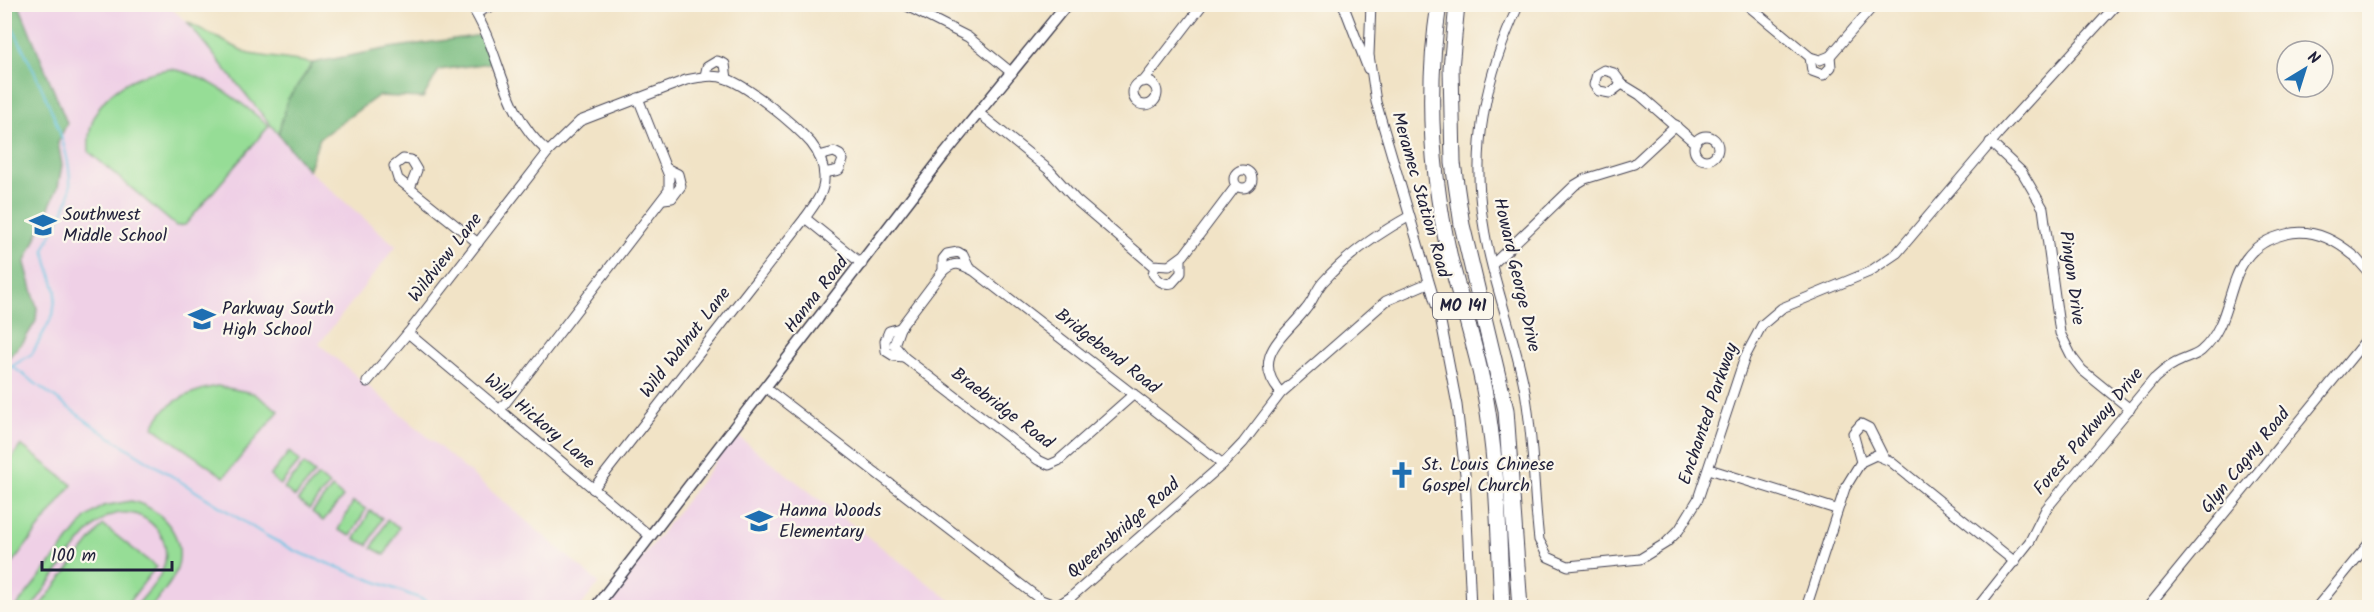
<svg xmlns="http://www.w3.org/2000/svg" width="2374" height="612" viewBox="0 0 2374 612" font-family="Kalam,sans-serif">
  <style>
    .built { fill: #efd0e6 }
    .green { fill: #96dd96; stroke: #5c8068; stroke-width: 1.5 }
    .forest { fill: #78bc7f; stroke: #4d6f5d; stroke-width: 1.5 }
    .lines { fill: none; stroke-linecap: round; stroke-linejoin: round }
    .stream { stroke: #65c4e3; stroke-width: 2 }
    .minor-casing { stroke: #413f50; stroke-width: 11 }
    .tertiary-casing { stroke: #413f50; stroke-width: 13 }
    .trunk-casing { stroke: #413f50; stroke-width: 17 }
    .minor { stroke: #fff; stroke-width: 9 }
    .tertiary { stroke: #fff; stroke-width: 10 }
    .trunk { stroke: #fff; stroke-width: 15 }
    .labels { text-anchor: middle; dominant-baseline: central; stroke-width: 4.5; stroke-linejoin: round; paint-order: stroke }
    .shield { fill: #fbf7ec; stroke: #636270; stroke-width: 1.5 }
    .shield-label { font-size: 16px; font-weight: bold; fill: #22223b }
    .street-label { font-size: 18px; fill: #22223b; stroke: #fbf7ec }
    .poi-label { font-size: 18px; fill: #22223b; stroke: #fbf7ec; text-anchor: start }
  </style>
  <rect width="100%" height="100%" fill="#fbf7ec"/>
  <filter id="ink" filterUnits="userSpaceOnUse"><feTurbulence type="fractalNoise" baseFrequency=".0167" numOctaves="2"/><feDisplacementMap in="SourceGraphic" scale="12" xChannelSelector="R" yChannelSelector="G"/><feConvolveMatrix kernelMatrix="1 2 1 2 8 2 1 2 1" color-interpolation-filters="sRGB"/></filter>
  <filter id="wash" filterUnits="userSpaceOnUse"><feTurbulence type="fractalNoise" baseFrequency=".008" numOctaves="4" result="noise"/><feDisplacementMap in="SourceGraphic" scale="24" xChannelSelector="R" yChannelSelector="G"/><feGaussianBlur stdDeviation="1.35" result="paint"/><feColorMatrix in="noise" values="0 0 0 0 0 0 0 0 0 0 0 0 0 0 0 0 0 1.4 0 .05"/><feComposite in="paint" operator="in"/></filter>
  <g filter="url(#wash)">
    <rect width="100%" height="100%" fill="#f1e3c6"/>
    <g class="built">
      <path d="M 4,5 L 167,5 L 187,22 L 308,170 L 396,246 L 319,344 L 599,583 L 580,607 L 5,607 Z"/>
      <path d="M 736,435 L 959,607 L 605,607 Z"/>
    </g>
    <g class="green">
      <path d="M 187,22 L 249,54 L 313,63 L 288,99 L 278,134 Z"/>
      <path d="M 170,69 C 207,74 241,102 269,126 L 185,225 L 176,226 L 89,152 C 85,101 125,75 170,69 Z"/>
      <path d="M 217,386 L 253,393 L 279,411 L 224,477 L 153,427 C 164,401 192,391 217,386 Z"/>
      <path d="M 21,445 L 72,485 L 5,573 L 5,468 Z"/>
      <path d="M 289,452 L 300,461 L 280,485 L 270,476 Z"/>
      <path d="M 304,464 L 315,473 L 295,497 L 284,488 Z"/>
      <path d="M 318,476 L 329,485 L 309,509 L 298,500 Z"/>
      <path d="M 332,488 L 343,497 L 323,521 L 312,512 Z"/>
      <path d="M 131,501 C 161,508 187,536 177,569 C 172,584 160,595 151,607 L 135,607 C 146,594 162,579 165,561 C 171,531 138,503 109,516 C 87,525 48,586 32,607 L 16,607 L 86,518 L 103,506 Z"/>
      <path d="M 353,502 L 366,509 L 351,536 L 338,530 Z"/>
      <path d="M 370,511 L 382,518 L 368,545 L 355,539 Z"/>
      <path d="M 387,520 L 399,527 L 385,555 L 372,548 Z"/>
      <path d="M 103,525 L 156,567 L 125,607 L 39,607 Z"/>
    </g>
    <g class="forest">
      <path d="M 4,5 L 19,5 L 67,123 L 58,143 L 62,165 L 58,187 L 25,263 L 37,308 L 36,321 L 24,341 L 5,361 Z"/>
      <path d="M 482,35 L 491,63 L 439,70 L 423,98 L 378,96 L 320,138 L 308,170 L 278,134 L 288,99 L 313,63 L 390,48 Z"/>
    </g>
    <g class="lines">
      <g class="stream">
        <path d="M 4,10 C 25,55 79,149 69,196 C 66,211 51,233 44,250 L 56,292 L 53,315 L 32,354 L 4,371"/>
        <path d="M 13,367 L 99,430 L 265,535 L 295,551 L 424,600 L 435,608"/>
      </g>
    </g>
  </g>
  <g filter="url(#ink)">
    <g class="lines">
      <defs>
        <g id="minor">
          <path d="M 470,4 C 503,53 500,111 548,152 L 580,121 L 686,80 C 700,77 714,74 727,79 C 750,87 795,125 811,143 C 819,153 824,165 824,177 C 825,193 814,205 805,218 L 862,264"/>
          <path d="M 903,4 L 968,37 L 1012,73"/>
          <path d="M 1343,4 L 1368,69"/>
          <path d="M 1371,4 L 1369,55 L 1376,102 L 1441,322 L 1457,405 L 1465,474 L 1471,608"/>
          <path d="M 1519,4 C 1486,75 1471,144 1483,222 C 1491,277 1513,331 1524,386 C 1534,437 1533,489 1539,540 L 1548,557 L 1568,566 L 1640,559 L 1666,543 L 1679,530 L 1698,499 L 1745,357 L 1762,325 L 1782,308 L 1869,272 L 1897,253 L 1999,133 L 2117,4"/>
          <path d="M 1746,4 L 1810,57 L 1820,60 L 1830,56 L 1875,4"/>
          <path d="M 476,13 L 496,4"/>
          <path d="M 1810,57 L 1812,71 L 1823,75 L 1831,67 L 1830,56"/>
          <path d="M 1604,70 L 1614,73 L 1622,84 L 1610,93 L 1599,91 L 1594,85 L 1597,74 Z"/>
          <path d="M 705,76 L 707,67 L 717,61 L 725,64 L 727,79"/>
          <circle cx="1145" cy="93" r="12"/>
          <path d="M 1143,82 L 1203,4"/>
          <path d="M 1622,84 L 1640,95 L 1695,143"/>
          <path d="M 980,114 L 1049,170 L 1076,200 L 1152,265 L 1169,266 L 1184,255 L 1236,186"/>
          <circle cx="1706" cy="148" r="12"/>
          <path d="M 1990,142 L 2022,172 L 2043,208 L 2060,333 L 2072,357 L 2082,370 L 2130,409"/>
          <path d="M 819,156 L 834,152 L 840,155 L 843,160 L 839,170 L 824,173"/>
          <circle cx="1243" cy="179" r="9"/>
          <path d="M 410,188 L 417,170 L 411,160 L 403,159 L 394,166 L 398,179 L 478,243"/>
          <path d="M 664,199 L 672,198 L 681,186 L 678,174 L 666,168"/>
          <path d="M 2356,258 L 2370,274"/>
          <path d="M 1493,264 L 1575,185 L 1585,179 L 1634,164 L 1676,125"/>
          <path d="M 1155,266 L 1153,274 C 1159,281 1163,285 1172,283 L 1181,273 L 1181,258"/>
          <path d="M 943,271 L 943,259 L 947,254 L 958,252 L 963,255 L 969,268"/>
          <path d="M 900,328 L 889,331 L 885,341 L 886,351 L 894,356 L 904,357"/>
          <path d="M 408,333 L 650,536"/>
          <path d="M 367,382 L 408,333 L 548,152"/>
          <path d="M 766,388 L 1041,600 L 1057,606 L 1071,597 L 1223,464 L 1243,443 L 1281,393 L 1386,301 L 1428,283"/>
          <path d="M 1281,393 C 1249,357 1285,336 1306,309 C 1313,301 1316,290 1323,282 C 1347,255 1379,233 1410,216"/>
          <path d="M 1134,394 L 1058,461 L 1049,465 L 1038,460 L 904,357 L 894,345 L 900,328 L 943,271 C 955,260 961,264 974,271 L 1223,464"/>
          <path d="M 500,410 L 669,190 L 669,176 L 638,98"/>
          <path d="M 1861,462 L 1853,433 L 1861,424 L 1869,428 L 1883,456"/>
          <path d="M 1709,469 L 1836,509"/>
          <path d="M 593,489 L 805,218"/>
          <path d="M 1806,608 L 1845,488 L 1861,462 L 1876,455 L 1890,461 L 2015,562"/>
          <path d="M 1977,608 L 2030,541 L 2046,509 L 2154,379 C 2162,372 2169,365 2180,361 C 2186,358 2195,356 2201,351 C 2242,315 2218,250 2286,234 C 2311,228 2334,239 2353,255"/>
          <path d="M 2147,608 L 2370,335"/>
          <path d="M 2316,608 L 2370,542"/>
        </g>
        <path id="tertiary" d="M 595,608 L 944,155 L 1067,4"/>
        <g id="trunk">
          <path d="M 1439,4 C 1426,88 1431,175 1450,258 C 1463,309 1480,360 1488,412 C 1498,476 1499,543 1502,608"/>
          <path d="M 1457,4 L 1451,68 L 1453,163 L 1462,225 L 1506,410 L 1520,608"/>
        </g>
      </defs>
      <use href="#minor" class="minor-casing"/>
      <use href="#tertiary" class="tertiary-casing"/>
      <use href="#trunk" class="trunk-casing"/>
      <use href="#minor" class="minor"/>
      <use href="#tertiary" class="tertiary"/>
      <use href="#trunk" class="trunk"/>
    </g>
  </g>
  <defs>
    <symbol id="school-bare" viewBox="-9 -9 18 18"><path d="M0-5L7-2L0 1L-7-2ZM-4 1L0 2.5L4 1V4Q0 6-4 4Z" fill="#1f6fb2" stroke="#fbf7ec" stroke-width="2.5" paint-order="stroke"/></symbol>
    <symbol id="church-bare" viewBox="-9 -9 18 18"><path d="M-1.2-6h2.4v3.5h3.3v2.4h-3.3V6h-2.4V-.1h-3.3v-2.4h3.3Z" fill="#1f6fb2" stroke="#fbf7ec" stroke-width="2.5" paint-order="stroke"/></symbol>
  </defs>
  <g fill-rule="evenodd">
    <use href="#school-bare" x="24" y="206" width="38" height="38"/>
    <use href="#school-bare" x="183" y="300" width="38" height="38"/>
    <use href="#church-bare" x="1383" y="456" width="38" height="38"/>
    <use href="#school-bare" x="740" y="502" width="38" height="38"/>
  </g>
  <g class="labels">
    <rect class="shield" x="1433" y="293" width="60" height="26" rx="4.5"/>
    <g class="shield-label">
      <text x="1463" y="306">MO 141</text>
    </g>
    <g class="street-label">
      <text transform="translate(1420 195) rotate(74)">Meramec Station Road</text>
      <text transform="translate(446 258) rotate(-52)">Wildview Lane</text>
      <text transform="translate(1516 275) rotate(77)">Howard George Drive</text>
      <text transform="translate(2071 278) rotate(82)">Pinyon Drive</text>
      <text transform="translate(817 295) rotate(-52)">Hanna Road</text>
      <text transform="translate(686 343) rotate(-52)">Wild Walnut Lane</text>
      <text transform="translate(1107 352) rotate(38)">Bridgebend Road</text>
      <text transform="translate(1002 409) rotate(37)">Braebridge Road</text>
      <text transform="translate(1709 414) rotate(-71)">Enchanted Parkway</text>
      <text transform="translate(539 422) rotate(40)">Wild Hickory Lane</text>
      <text transform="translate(2089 432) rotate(-50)">Forest Parkway Drive</text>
      <text transform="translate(2246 461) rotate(-51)">Glyn Cagny Road</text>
      <text transform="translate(1124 529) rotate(-41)">Queensbridge Road</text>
    </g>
    <g class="poi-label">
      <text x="63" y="215">Southwest<tspan x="63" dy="21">Middle School</tspan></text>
      <text x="222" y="309">Parkway South<tspan x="222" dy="21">High School</tspan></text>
      <text x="1422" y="465">St. Louis Chinese<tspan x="1422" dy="21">Gospel Church</tspan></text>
      <text x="779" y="511">Hanna Woods<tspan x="779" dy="21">Elementary</tspan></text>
    </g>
  </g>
  <rect width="2374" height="612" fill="none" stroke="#fbf7ec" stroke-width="24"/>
  <g transform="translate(2305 69) rotate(38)"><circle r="28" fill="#fbf7ec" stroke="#a4a2a5" stroke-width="1.5"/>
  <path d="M0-4.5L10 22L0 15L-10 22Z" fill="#1f6fb2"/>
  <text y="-9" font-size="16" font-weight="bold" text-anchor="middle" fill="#22223b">N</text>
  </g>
  <path d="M42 561v9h130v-9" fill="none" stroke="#22223b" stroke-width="3"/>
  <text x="51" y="561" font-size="18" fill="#22223b" stroke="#fbf7ec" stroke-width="4.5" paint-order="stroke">100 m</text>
</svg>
